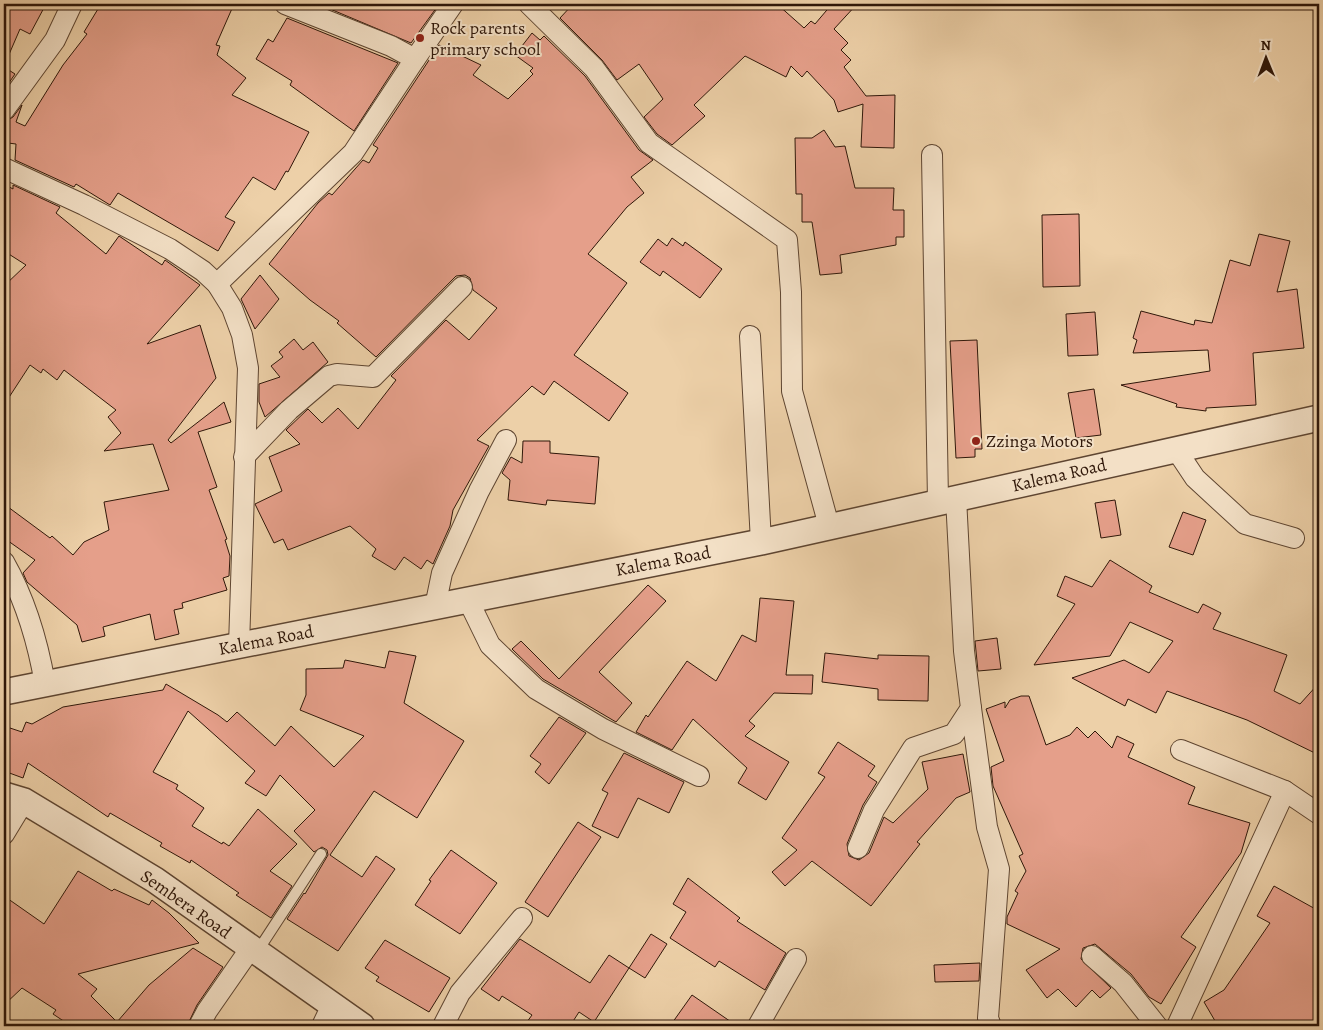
<svg xmlns="http://www.w3.org/2000/svg" width="1323" height="1030" viewBox="0 0 1323 1030" font-family="Alegreya,serif">
  <style>
    .building { fill: #e59f8a; stroke: #2f1709 }
    .lines { fill: none; stroke-linecap: round; stroke-linejoin: round }
    .service-casing { stroke: #5e4531; stroke-width: 12 }
    .minor-casing { stroke: #5e4531; stroke-width: 22 }
    .tertiary-casing { stroke: #5e4531; stroke-width: 28 }
    .service { stroke: #f3e0c6; stroke-width: 10 }
    .minor { stroke: #f3e0c6; stroke-width: 20 }
    .tertiary { stroke: #f3e0c6; stroke-width: 25 }
    .poi-dot { fill: #8f2418; stroke: #f3e0c6; stroke-width: 2 }
    .labels { text-anchor: middle; dominant-baseline: central; stroke-width: 4; stroke-linejoin: round; paint-order: stroke }
    .poi-label { font-size: 18px; fill: #2f1709; stroke: #f3e0c6; text-anchor: start }
    .street-label { font-size: 18px; fill: #2f1709; stroke: #f3e0c6 }
  </style>
  <rect width="100%" height="100%" fill="#edd0a8"/>
  <filter id="stains"><feTurbulence type="fractalNoise" baseFrequency=".004" numOctaves="4"/><feColorMatrix values="0 0 0 0 .2 0 0 0 0 .09 0 0 0 0 .02 0 0 0 .5 -.17"/></filter>
  <radialGradient id="worn" r=".72"><stop offset=".6" stop-color="#630" stop-opacity="0"/><stop offset="1" stop-color="#630" stop-opacity=".3"/></radialGradient>
  <g class="building">
    <path d="M 4,4 L 46,4 L 30,34 L 20,29 L 4,66 Z"/>
    <path d="M 101,4 L 234,4 L 216,45 L 220,46 L 217,55 L 246,78 L 232,95 L 309,132 L 288,172 L 286,171 L 275,190 L 253,177 L 225,217 L 235,222 L 218,251 L 118,193 L 110,205 L 76,184 L 74,187 L 15,160 L 16,144 L 8,143 L 6,149 L 4,149 L 4,122 L 13,117 L 22,105 L 16,122 L 25,126 L 63,65 L 87,34 L 84,32 Z"/>
    <path d="M 324,4 L 431,4 L 437,7 L 411,43 L 323,6 Z"/>
    <path d="M 573,4 L 777,4 L 804,28 L 811,21 L 815,24 L 832,4 L 857,4 L 834,29 L 848,43 L 841,50 L 851,60 L 844,67 L 866,96 L 895,95 L 894,148 L 861,147 L 863,104 L 838,112 L 834,100 L 807,71 L 802,77 L 791,66 L 786,77 L 745,56 L 694,105 L 705,116 L 672,145 L 657,134 L 644,117 L 663,99 L 639,64 L 617,80 L 602,60 L 560,18 Z"/>
    <path d="M 287,18 L 398,63 L 354,131 L 290,85 L 292,81 L 256,59 L 268,39 L 273,42 Z"/>
    <path d="M 532,33 L 540,40 L 544,36 L 585,76 L 639,150 L 653,160 L 631,177 L 644,193 L 627,207 L 588,254 L 627,283 L 574,355 L 628,393 L 609,421 L 554,381 L 544,395 L 532,386 L 477,440 L 489,446 L 453,510 L 450,526 L 433,564 L 427,560 L 421,569 L 404,557 L 395,570 L 372,556 L 376,549 L 350,526 L 288,550 L 283,539 L 274,543 L 255,504 L 282,491 L 269,457 L 300,444 L 286,430 L 308,409 L 322,423 L 338,408 L 358,429 L 396,380 L 391,376 L 446,320 L 469,340 L 497,308 L 473,290 L 470,278 L 465,275 L 456,276 L 376,357 L 337,323 L 339,321 L 310,300 L 269,264 L 318,203 L 329,193 L 332,195 L 363,160 L 369,163 L 378,148 L 373,145 L 439,45 L 481,65 L 473,75 L 508,99 L 533,74 L 530,71 L 533,68 L 515,55 Z"/>
    <path d="M 4,67 L 15,74 L 4,90 Z"/>
    <path d="M 824,130 L 835,147 L 845,146 L 855,188 L 894,188 L 893,210 L 904,210 L 904,237 L 896,237 L 896,245 L 840,255 L 842,273 L 820,275 L 812,222 L 802,222 L 802,194 L 796,194 L 795,138 L 812,138 Z"/>
    <path d="M 4,184 L 13,189 L 13,185 L 60,207 L 56,213 L 106,254 L 119,236 L 162,265 L 165,260 L 200,285 L 147,344 L 200,325 L 216,378 L 168,440 L 171,443 L 224,402 L 231,422 L 198,432 L 217,487 L 209,490 L 227,539 L 225,540 L 230,556 L 229,576 L 223,578 L 227,590 L 182,603 L 183,608 L 174,610 L 179,634 L 155,640 L 150,614 L 103,627 L 105,636 L 82,642 L 77,625 L 27,582 L 23,573 L 35,560 L 4,538 L 4,504 L 50,538 L 52,536 L 73,555 L 84,542 L 109,530 L 104,502 L 169,490 L 153,444 L 104,451 L 121,433 L 108,417 L 116,410 L 64,370 L 57,380 L 43,369 L 41,373 L 30,365 L 4,405 L 4,286 L 26,265 L 4,251 Z"/>
    <path d="M 1079,214 L 1080,286 L 1043,287 L 1042,215 Z"/>
    <path d="M 1259,234 L 1290,241 L 1277,292 L 1297,289 L 1304,348 L 1253,353 L 1256,405 L 1206,408 L 1206,411 L 1176,407 L 1177,404 L 1121,385 L 1210,371 L 1208,350 L 1133,353 L 1137,340 L 1133,338 L 1141,311 L 1194,325 L 1195,320 L 1212,323 L 1230,260 L 1250,266 Z"/>
    <path d="M 672,238 L 683,246 L 685,242 L 722,269 L 700,298 L 663,271 L 660,276 L 640,262 L 658,239 L 667,246 Z"/>
    <path d="M 260,275 L 279,299 L 255,329 L 241,299 Z"/>
    <path d="M 1095,312 L 1098,355 L 1068,356 L 1066,314 Z"/>
    <path d="M 294,339 L 303,350 L 313,342 L 328,362 L 265,417 L 259,402 L 259,384 L 280,377 L 271,366 L 283,357 L 279,352 Z"/>
    <path d="M 977,340 L 982,449 L 975,449 L 975,457 L 956,458 L 950,341 Z"/>
    <path d="M 1094,389 L 1101,435 L 1076,438 L 1068,393 Z"/>
    <path d="M 523,441 L 550,441 L 550,453 L 599,457 L 595,504 L 547,500 L 546,505 L 508,500 L 510,480 L 502,473 L 511,457 L 522,463 Z"/>
    <path d="M 1115,500 L 1121,535 L 1101,538 L 1095,503 Z"/>
    <path d="M 1183,512 L 1206,520 L 1193,555 L 1169,547 Z"/>
    <path d="M 1110,560 L 1152,586 L 1149,592 L 1198,613 L 1203,604 L 1221,613 L 1213,629 L 1287,655 L 1274,691 L 1300,704 L 1319,683 L 1319,755 L 1247,720 L 1167,691 L 1156,713 L 1128,699 L 1125,706 L 1072,678 L 1124,660 L 1149,673 L 1173,641 L 1130,622 L 1110,656 L 1034,665 L 1075,604 L 1057,596 L 1065,576 L 1092,587 Z"/>
    <path d="M 648,585 L 666,601 L 599,672 L 632,703 L 616,722 L 543,679 L 512,649 L 521,641 L 559,679 Z"/>
    <path d="M 760,598 L 794,601 L 786,675 L 813,675 L 812,694 L 774,693 L 749,721 L 755,726 L 745,736 L 789,762 L 766,800 L 738,783 L 747,768 L 693,719 L 672,750 L 636,732 L 646,715 L 648,717 L 687,661 L 716,681 L 742,635 L 756,642 Z"/>
    <path d="M 997,638 L 1001,669 L 978,671 L 975,641 Z"/>
    <path d="M 389,651 L 416,656 L 404,703 L 464,741 L 417,818 L 374,791 L 330,855 L 362,877 L 376,856 L 395,869 L 338,951 L 287,919 L 304,893 L 305,894 L 328,855 L 327,850 L 322,847 L 314,852 L 294,831 L 315,810 L 280,775 L 266,796 L 245,783 L 255,771 L 188,711 L 153,772 L 178,785 L 176,789 L 204,808 L 192,826 L 222,844 L 223,842 L 229,846 L 258,809 L 297,844 L 270,871 L 292,886 L 271,918 L 236,895 L 239,893 L 191,860 L 190,863 L 160,846 L 162,843 L 110,813 L 108,817 L 28,763 L 23,778 L 4,771 L 4,726 L 22,732 L 26,722 L 32,724 L 63,707 L 163,690 L 166,684 L 218,715 L 227,722 L 237,712 L 275,746 L 291,726 L 334,767 L 364,736 L 300,710 L 306,695 L 306,669 L 343,668 L 345,660 L 385,668 Z"/>
    <path d="M 825,653 L 878,659 L 878,655 L 929,656 L 928,701 L 878,700 L 878,689 L 822,682 Z"/>
    <path d="M 1021,696 L 1029,696 L 1046,745 L 1070,735 L 1077,727 L 1088,738 L 1095,731 L 1112,748 L 1117,736 L 1134,744 L 1128,757 L 1195,787 L 1188,804 L 1250,823 L 1241,853 L 1181,937 L 1196,947 L 1161,1004 L 1149,997 L 1131,974 L 1095,944 L 1083,948 L 1081,959 L 1111,988 L 1100,998 L 1092,990 L 1076,1007 L 1058,989 L 1047,998 L 1026,970 L 1060,949 L 1007,924 L 1007,917 L 1018,893 L 1015,891 L 1026,871 L 1019,856 L 1023,854 L 993,786 L 991,767 L 1004,761 L 986,709 L 1005,702 L 1005,708 L 1010,700 Z"/>
    <path d="M 559,717 L 586,733 L 549,784 L 535,772 L 541,764 L 530,756 Z"/>
    <path d="M 838,742 L 875,766 L 868,776 L 877,782 L 863,805 L 847,844 L 849,856 L 859,860 L 869,853 L 884,817 L 893,823 L 928,789 L 922,762 L 963,754 L 970,792 L 956,798 L 917,842 L 920,844 L 871,906 L 812,861 L 785,886 L 772,872 L 797,850 L 782,838 L 825,777 L 818,773 Z"/>
    <path d="M 624,753 L 684,782 L 669,813 L 638,798 L 618,838 L 592,826 L 608,793 L 602,790 Z"/>
    <path d="M 578,822 L 601,837 L 548,917 L 525,902 Z"/>
    <path d="M 451,850 L 497,883 L 460,934 L 415,905 L 431,881 L 429,880 Z"/>
    <path d="M 78,871 L 112,891 L 114,889 L 149,905 L 152,900 L 169,913 L 199,943 L 78,974 L 97,989 L 91,996 L 117,1022 L 149,985 L 193,948 L 223,967 L 197,1005 L 187,1026 L 71,1026 L 53,1014 L 56,1010 L 22,988 L 4,1005 L 4,896 L 44,924 Z"/>
    <path d="M 688,878 L 740,918 L 737,921 L 786,953 L 765,990 L 719,961 L 715,967 L 670,938 L 686,912 L 673,904 Z"/>
    <path d="M 1274,886 L 1319,911 L 1319,1026 L 1218,1026 L 1204,1002 L 1224,990 L 1270,923 L 1257,916 Z"/>
    <path d="M 651,934 L 667,944 L 645,978 L 629,968 Z"/>
    <path d="M 520,939 L 590,983 L 609,955 L 629,968 L 594,1022 L 579,1012 L 570,1026 L 524,1026 L 532,1015 L 502,996 L 499,1001 L 481,989 Z"/>
    <path d="M 385,940 L 450,978 L 429,1012 L 376,981 L 379,977 L 365,968 Z"/>
    <path d="M 980,963 L 979,981 L 935,982 L 934,965 Z"/>
    <path d="M 692,995 L 737,1026 L 670,1026 Z"/>
  </g>
  <g class="lines">
    <defs>
      <path id="service" d="M 257,952 L 321,854"/>
      <g id="minor">
        <path d="M 529,4 L 594,68 L 649,143 L 787,240 L 791,292 L 792,391 L 829,526"/>
        <path d="M 415,59 L 453,4"/>
        <path d="M 4,110 L 55,40 L 72,4"/>
        <path d="M 932,155 L 938,501"/>
        <path d="M 4,168 L 84,205 L 170,249 L 203,271 L 217,284 L 232,308 L 242,335 L 248,368 L 239,646"/>
        <path d="M 217,284 L 353,153 L 415,59 L 391,46 L 285,4"/>
        <path d="M 750,336 L 761,542"/>
        <path d="M 1175,448 L 1195,478 L 1245,524 L 1294,538"/>
        <path d="M 244,457 L 289,410 L 329,376 L 337,374 L 373,377 L 462,287"/>
        <path d="M 4,562 C 25,599 38,643 45,684"/>
        <path d="M 468,600 L 490,645 L 536,689 L 603,729 L 699,776"/>
        <path d="M 435,607 L 442,573 L 479,491 L 506,440"/>
        <path d="M 971,708 L 987,827 L 999,869 L 988,1018 L 991,1026"/>
        <path d="M 1181,750 L 1285,791 L 1319,814"/>
        <path d="M 4,834 L 24,801"/>
        <path d="M 858,848 L 874,810 L 913,748 L 954,734 L 971,708 L 964,651 L 956,498"/>
        <path d="M 1092,956 L 1123,983 L 1157,1026"/>
        <path d="M 199,1026 L 207,1011 L 250,949"/>
        <path d="M 322,1026 L 332,1005"/>
        <path d="M 443,1026 L 460,993 L 522,918"/>
        <path d="M 758,1026 L 796,959"/>
        <path d="M 1177,1026 L 1285,791"/>
      </g>
      <g id="tertiary">
        <path d="M 4,692 L 761,542 L 1319,418"/>
        <path d="M 4,795 L 24,801 L 155,880 L 362,1026"/>
      </g>
    </defs>
    <use href="#service" class="service-casing"/>
    <use href="#minor" class="minor-casing"/>
    <use href="#tertiary" class="tertiary-casing"/>
    <use href="#service" class="service"/>
    <use href="#minor" class="minor"/>
    <use href="#tertiary" class="tertiary"/>
  </g>
  <g class="poi-dot">
    <circle cx="420" cy="38" r="5"/>
    <circle cx="976" cy="441" r="5"/>
  </g>
  <g class="labels">
    <g class="poi-label">
      <text x="430" y="28">Rock parents<tspan x="430" dy="21">primary school</tspan></text>
      <text x="986" y="441">Zzinga Motors</text>
    </g>
    <g class="street-label">
      <text transform="translate(1059 475) rotate(-13)">Kalema Road</text>
      <text transform="translate(663 561) rotate(-11)">Kalema Road</text>
      <text transform="translate(266 640) rotate(-11)">Kalema Road</text>
      <text transform="translate(186 904) rotate(35)">Sembera Road</text>
    </g>
  </g>
  <rect width="1323" height="1030" fill="none" stroke="#edd0a8" stroke-width="20"/>
  <rect x="5" y="5" width="1313" height="1020" fill="none" stroke="#2f1709" stroke-width="2.5"/>
  <rect x="10" y="10" width="1303" height="1010" fill="none" stroke="#2f1709"/>
  <g transform="translate(1266 58) rotate(359)" stroke="#f3e0c6" stroke-width="4" paint-order="stroke">
  <path d="M0-4L9 19L0 12L-9 19Z" fill="#2f1709"/>
  <text y="-8" font-size="14" font-weight="bold" text-anchor="middle" fill="#2f1709">N</text>
  </g>
  <rect width="100%" height="100%" filter="url(#stains)"/>
  <rect width="100%" height="100%" fill="url(#worn)"/>
</svg>
